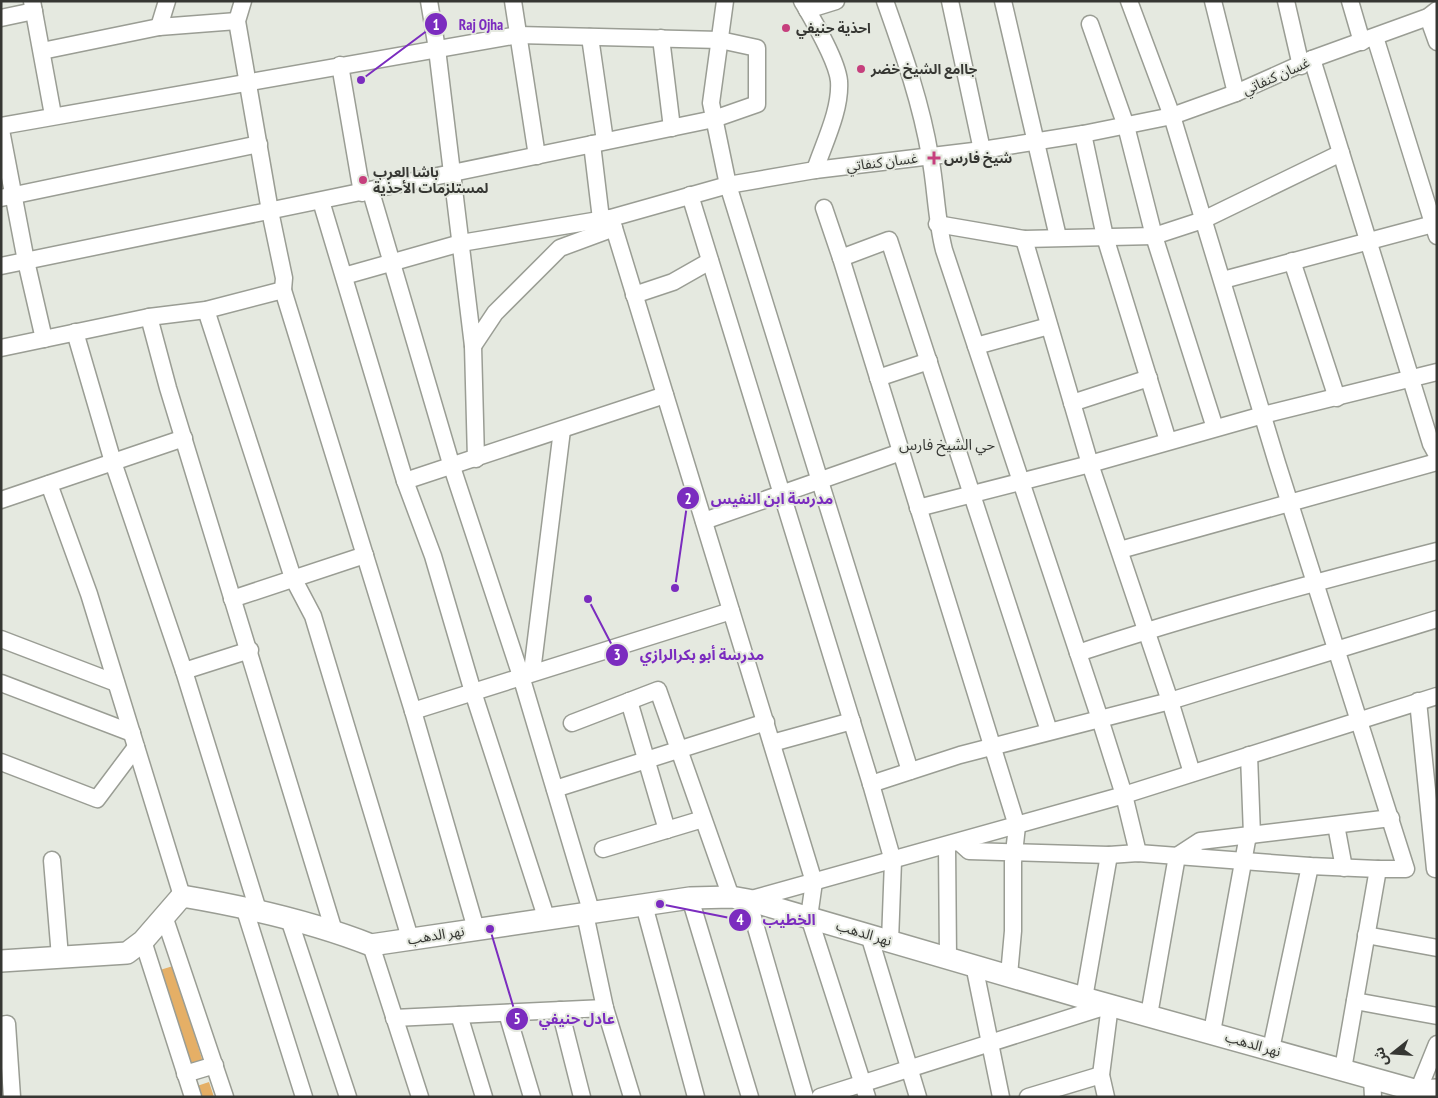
<svg xmlns="http://www.w3.org/2000/svg" width="1438" height="1098" viewBox="0 0 1438 1098" font-family="'PT Sans Narrow','Noto Sans Arabic',sans-serif">
  <style>
    .green { fill: #e5af66 }
    .lines { fill: none; stroke-linecap: round; stroke-linejoin: round }
    .minor-casing { stroke: #9a9d94; stroke-width: 19 }
    .major-casing { stroke: #9a9d94; stroke-width: 24 }
    .minor { stroke: #fff; stroke-width: 16 }
    .major { stroke: #fff; stroke-width: 21 }
    .poi-dot { fill: #c63f7d; stroke: #e5e9e0; stroke-width: 2 }
    .labels { text-anchor: middle; dominant-baseline: central; stroke-width: 4; stroke-linejoin: round; paint-order: stroke }
    .poi-label { font-size: 14px; font-weight: bold; fill: #363733; stroke: #e5e9e0; text-anchor: start }
    .street-label { font-size: 14px; fill: #363733; stroke: #e5e9e0 }
    .neighbourhood-label { font-size: 15px; fill: #363733; stroke: #e5e9e0 }
    .leader { fill: none; stroke: #7b2cbf; stroke-width: 2 }
    .callout-dot { fill: #7b2cbf; stroke: #e5e9e0; stroke-width: 2 }
    .mark-label { font-size: 15px; text-anchor: middle; font-weight: bold; fill: #fff }
    .callout-label { font-size: 15px; text-anchor: middle; font-weight: bold; fill: #7b2cbf; stroke: #e5e9e0; stroke-width: 4; stroke-linejoin: round; paint-order: stroke }
  </style>
  <rect width="100%" height="100%" fill="#e5e9e0"/>
  <g class="green">
    <path d="M 173,966 L 203,1062 L 190,1066 L 160,970 Z"/>
    <path d="M 209,1082 L 214,1097 L 201,1097 L 197,1086 Z"/>
  </g>
  <g class="lines">
    <defs>
      <g id="minor">
        <path d="M 32,1 L 53,115"/>
        <path d="M 243,1 L 237,21 L 270,211 L 284,278 L 283,290 L 413,711 L 476,929"/>
        <path d="M 429,1 L 437,49 L 473,346 L 495,313 L 560,248 L 614,228"/>
        <path d="M 513,1 L 537,156"/>
        <path d="M 725,1 L 711,103 L 728,185 L 910,771"/>
        <path d="M 802,1 C 813,20 837,60 839,81 C 841,110 824,143 815,170"/>
        <path d="M 885,1 C 903,52 921,102 930,156 C 936,187 936,219 944,250 L 1100,719 L 1124,795 L 1138,853"/>
        <path d="M 950,1 L 982,150"/>
        <path d="M 1003,1 L 1058,237"/>
        <path d="M 1129,1 L 1172,116 L 1277,463 L 1406,869 L 1378,869 L 1343,1069"/>
        <path d="M 1213,1 L 1236,93"/>
        <path d="M 1286,1 L 1301,66"/>
        <path d="M 1350,1 L 1362,42"/>
        <path d="M 807,10 L 836,1"/>
        <path d="M 1428,17 L 1437,42"/>
        <path d="M 1,18 L 34,11"/>
        <path d="M 1090,24 L 1126,126 L 1154,236 L 1215,428"/>
        <path d="M 159,27 L 167,1"/>
        <path d="M 590,37 L 605,141"/>
        <path d="M 1375,37 L 1437,236"/>
        <path d="M 661,38 L 672,128"/>
        <path d="M 42,51 L 159,27 L 237,21"/>
        <path d="M 1312,59 L 1431,444 L 1437,455"/>
        <path d="M 340,65 L 362,193"/>
        <path d="M 1,126 L 518,35 L 720,40 L 757,48 L 757,104 L 714,119 L 1,266"/>
        <path d="M 1,130 L 26,261 L 44,339"/>
        <path d="M 1083,134 L 1105,237 L 1168,441"/>
        <path d="M 592,144 L 601,219"/>
        <path d="M 371,192 L 452,467 L 521,676 L 592,914"/>
        <path d="M 690,195 L 871,784 L 893,861 L 890,941"/>
        <path d="M 1,198 L 259,144"/>
        <path d="M 321,201 L 405,481 L 433,556 L 473,692 L 547,920"/>
        <path d="M 824,208 L 841,258 L 1017,826 L 1013,862 L 1013,931 L 1009,975"/>
        <path d="M 611,218 L 814,882 L 809,917 L 867,1097"/>
        <path d="M 937,224 L 1024,239 L 1154,236 L 1203,220 L 1341,153"/>
        <path d="M 1024,239 L 1090,464 L 1170,701 L 1192,773"/>
        <path d="M 841,258 L 889,240 L 1049,731"/>
        <path d="M 1292,261 L 1337,398"/>
        <path d="M 344,276 L 461,243 L 611,218 L 728,185 L 815,170 L 982,150 L 1083,134 L 1172,116 L 1236,93 L 1312,59 L 1428,17 L 1437,10"/>
        <path d="M 1223,280 L 1437,223"/>
        <path d="M 634,295 L 673,282 L 710,261"/>
        <path d="M 206,310 L 293,578 L 313,616 L 410,938"/>
        <path d="M 149,317 L 168,388 L 334,931"/>
        <path d="M 75,332 L 113,462 L 184,671 L 258,910"/>
        <path d="M 473,346 L 476,459"/>
        <path d="M 976,346 L 1049,326"/>
        <path d="M 1,348 L 149,317 L 206,310 L 283,290"/>
        <path d="M 878,378 L 929,361"/>
        <path d="M 1072,403 L 1149,378"/>
        <path d="M 405,481 L 665,395"/>
        <path d="M 49,484 L 89,594 L 182,896"/>
        <path d="M 1,500 L 184,438"/>
        <path d="M 918,508 L 1090,464 L 1263,415 L 1437,372"/>
        <path d="M 704,521 L 901,452"/>
        <path d="M 1120,550 L 1437,462"/>
        <path d="M 232,599 L 365,555"/>
        <path d="M 1,639 L 116,683"/>
        <path d="M 1078,653 C 1196,614 1316,582 1437,551"/>
        <path d="M 184,671 L 250,650"/>
        <path d="M 532,672 L 562,430"/>
        <path d="M 1,683 L 132,733"/>
        <path d="M 629,701 L 667,830"/>
        <path d="M 1418,701 L 1435,869"/>
        <path d="M 413,711 L 731,611"/>
        <path d="M 572,723 L 658,690 L 731,897"/>
        <path d="M 772,743 L 852,721"/>
        <path d="M 1249,755 L 1252,835"/>
        <path d="M 1,762 L 97,799 L 136,747"/>
        <path d="M 871,784 L 960,755 L 1170,701 L 1437,619"/>
        <path d="M 555,789 L 766,722"/>
        <path d="M 1336,825 L 1344,868"/>
        <path d="M 959,842 L 969,851 L 1109,855 L 1138,853 L 1310,866 L 1378,869"/>
        <path d="M 947,846 L 948,958"/>
        <path d="M 603,849 L 703,819"/>
        <path d="M 52,860 L 60,957"/>
        <path d="M 690,898 L 750,1097"/>
        <path d="M 644,905 L 696,1097"/>
        <path d="M 244,907 L 304,1097"/>
        <path d="M 585,914 L 605,1008 L 632,1097"/>
        <path d="M 164,916 L 225,1097"/>
        <path d="M 289,919 L 348,1097"/>
        <path d="M 869,935 L 918,1097"/>
        <path d="M 1366,935 L 1437,948"/>
        <path d="M 143,941 L 193,1097"/>
        <path d="M 371,945 L 420,1097"/>
        <path d="M 974,965 L 1001,1097"/>
        <path d="M 1084,998 L 1109,855"/>
        <path d="M 1355,1001 L 1437,1016"/>
        <path d="M 560,1010 L 582,1097"/>
        <path d="M 507,1013 L 532,1097"/>
        <path d="M 459,1015 L 484,1097"/>
        <path d="M 1149,1015 L 1177,856 L 1200,841 L 1391,818"/>
        <path d="M 394,1018 L 605,1008"/>
        <path d="M 1,1025 L 7,1024 L 12,1097"/>
        <path d="M 1212,1032 L 1248,835"/>
        <path d="M 1271,1049 L 1310,866"/>
        <path d="M 185,1074 L 215,1065"/>
        <path d="M 1372,1078 L 1373,1097"/>
        <path d="M 1418,1091 L 1437,1044"/>
        <path d="M 805,1097 L 748,900 L 1124,795 L 1437,696"/>
        <path d="M 820,1097 L 1110,1005 L 1101,1075 L 1106,1097"/>
        <path d="M 1028,1097 L 1101,1075"/>
      </g>
      <path id="major" d="M 1,961 L 127,953 L 143,941 L 182,896 C 247,907 310,921 371,945 L 690,898 L 731,897 L 748,900 L 1084,998 L 1418,1091 L 1437,1090"/>
    </defs>
    <use href="#minor" class="minor-casing"/>
    <use href="#major" class="major-casing"/>
    <use href="#minor" class="minor"/>
    <use href="#major" class="major"/>
  </g>
  <g class="poi-dot">
    <circle cx="786" cy="28" r="5"/>
    <circle cx="861" cy="69" r="5"/>
    <path d="M931.5 150.5h5v5h5v5h-5v5h-5v-5h-5v-5h5z"/>
    <circle cx="363" cy="180" r="5"/>
  </g>
  <g class="labels">
    <g class="poi-label">
      <text x="796" y="28">احذية حنيفي</text>
      <text x="871" y="69">جاامع الشيخ خضر</text>
      <text x="944" y="158">شيخ فارس</text>
      <text x="373" y="172">باشا العرب<tspan x="373" dy="16">لمستلزمات الأحذية</tspan></text>
    </g>
    <g class="street-label">
      <text transform="translate(1276 76) rotate(-24)">غسان كنفاتي</text>
      <text transform="translate(882 162) rotate(-7)">غسان كنفاتي</text>
      <text transform="translate(864 933) rotate(17)">نهر الدهب</text>
      <text transform="translate(436 935) rotate(-9)">نهر الدهب</text>
      <text transform="translate(1253 1044) rotate(16)">نهر الدهب</text>
    </g>
    <g class="neighbourhood-label">
      <text x="947" y="444">حي الشيخ فارس</text>
    </g>
  </g>
  <path class="leader" d="M361 80L436 24M675 588L688 498M588 599L617 655M660 904L740 920M490 929L517 1019"/>
  <g class="callout-dot">
    <circle cx="361" cy="80" r="5"/>
    <circle cx="675" cy="588" r="5"/>
    <circle cx="588" cy="599" r="5"/>
    <circle cx="660" cy="904" r="5"/>
    <circle cx="490" cy="929" r="5"/>
    <circle cx="436" cy="24" r="12"/>
    <circle cx="688" cy="498" r="12"/>
    <circle cx="617" cy="655" r="12"/>
    <circle cx="740" cy="920" r="12"/>
    <circle cx="517" cy="1019" r="12"/>
  </g>
  <g class="mark-label">
    <text x="436" y="30">1</text>
    <text x="688" y="504">2</text>
    <text x="617" y="660">3</text>
    <text x="740" y="925">4</text>
    <text x="517" y="1024">5</text>
  </g>
  <g class="callout-label">
    <text x="481" y="30">Raj Ojha</text>
    <text x="772" y="504">مدرسة ابن النفيس</text>
    <text x="702" y="660">مدرسة أبو بكرالرازي</text>
    <text x="789" y="925">الخطيب</text>
    <text x="577" y="1024">عادل حنيفي</text>
  </g>
  <rect width="1438" height="1098" fill="none" stroke="#363733" stroke-width="5"/>
  <g transform="translate(1393 1053) rotate(253)" stroke="#e5e9e0" stroke-width="4" paint-order="stroke">
  <path d="M0-4L9 19L0 12L-9 19Z" fill="#363733"/>
  <text y="-8" font-size="14" font-weight="bold" text-anchor="middle" fill="#363733">ش</text>
  </g>
</svg>
